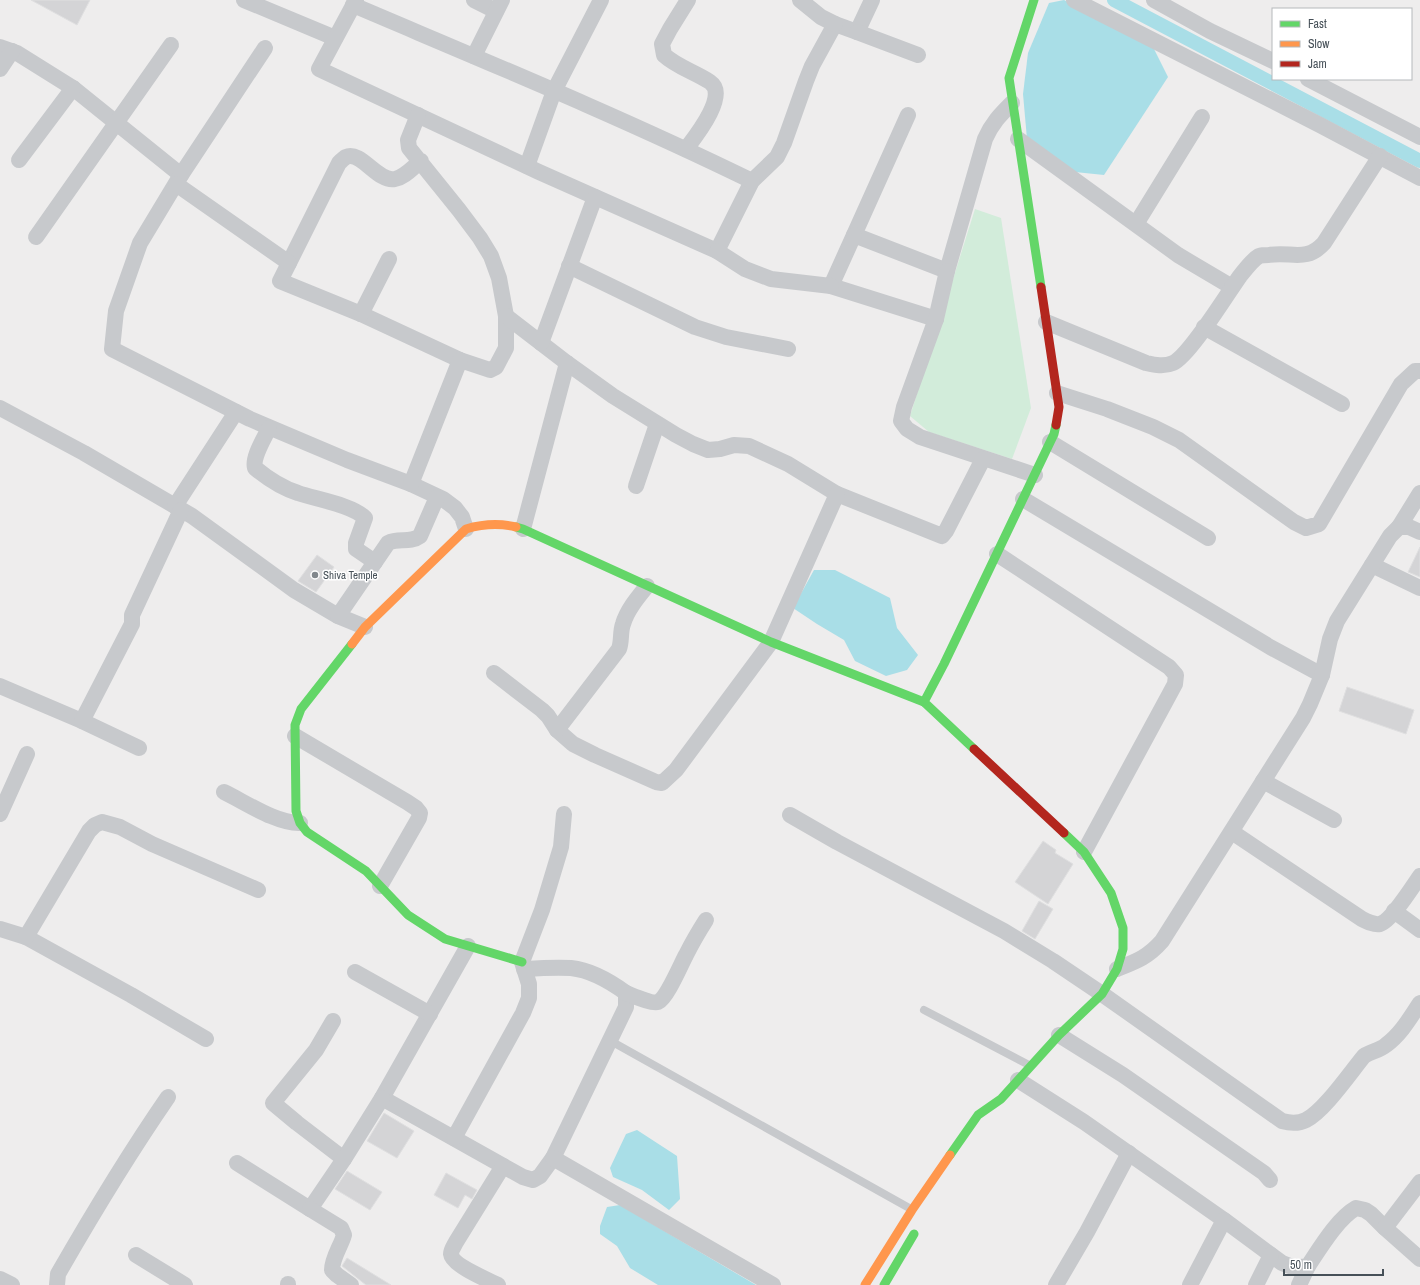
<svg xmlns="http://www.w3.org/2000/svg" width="1420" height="1285" viewBox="0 0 1420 1285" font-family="'Archivo Narrow',sans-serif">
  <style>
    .green { fill: #d2ecda }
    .water { fill: #a9dee7 }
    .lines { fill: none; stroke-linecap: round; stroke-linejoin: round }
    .canal { stroke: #a9dee7; stroke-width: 14 }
    .building { fill: #d4d4d6; stroke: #dfdfe0 }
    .lane { stroke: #c7c9cc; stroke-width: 8 }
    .street { stroke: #c7c9cc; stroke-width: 16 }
    .fast { stroke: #63d668; stroke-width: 9 }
    .slow { stroke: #ff974d; stroke-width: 9 }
    .jam { stroke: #b3261e; stroke-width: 9 }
    .poi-dot { fill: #81878c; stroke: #fff; stroke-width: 1.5 }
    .labels { text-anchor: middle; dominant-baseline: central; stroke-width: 3; stroke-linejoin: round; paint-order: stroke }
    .poi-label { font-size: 11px; fill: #465058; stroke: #fff; text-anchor: start }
  </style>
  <rect width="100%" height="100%" fill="#eeeded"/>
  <path class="green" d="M 975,209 L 1001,218 L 1031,408 L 1012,459 L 929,432 L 910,416 Z"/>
  <g class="water">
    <path d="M 1064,0 L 1153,47 L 1168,77 L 1104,175 L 1075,172 L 1027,139 L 1023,94 L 1028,53 L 1049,3 Z"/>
    <path d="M 814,570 L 835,570 L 890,598 L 897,628 L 918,655 L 907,670 L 886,676 L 855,661 L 844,640 L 817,624 L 793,608 Z"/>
    <path d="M 637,1130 L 677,1156 L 680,1199 L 669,1210 L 642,1190 L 613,1177 L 610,1168 L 626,1134 Z"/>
    <path d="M 620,1205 L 756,1285 L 658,1285 L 630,1268 L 617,1246 L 600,1234 L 600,1226 L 607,1207 Z"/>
  </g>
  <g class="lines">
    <path class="canal" d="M 1114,0 L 1420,161"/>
  </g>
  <g class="building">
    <path d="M 31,0 L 90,0 L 77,25 Z"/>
    <path d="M 1420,547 L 1420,577 L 1408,572 Z"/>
    <path d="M 317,555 L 334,567 L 316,592 L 298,581 Z"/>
    <path d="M 1347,687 L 1414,710 L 1406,734 L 1339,711 Z"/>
    <path d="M 1043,841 L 1056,850 L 1055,853 L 1073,864 L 1048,904 L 1015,882 Z"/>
    <path d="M 1039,901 L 1053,909 L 1035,939 L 1022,931 Z"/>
    <path d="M 384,1113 L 414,1131 L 397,1158 L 367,1141 Z"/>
    <path d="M 347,1171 L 382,1192 L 370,1210 L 335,1189 Z"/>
    <path d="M 446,1173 L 477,1190 L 472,1199 L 465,1195 L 458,1208 L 434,1195 Z"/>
    <path d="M 347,1258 L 391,1285 L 366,1285 L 342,1266 Z"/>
  </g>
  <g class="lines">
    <g class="lane">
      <path d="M 924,1010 L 1029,1065"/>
      <path d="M 609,1040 L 911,1209"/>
    </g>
    <g class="street">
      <path d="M 244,0 L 335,38"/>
      <path d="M 356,0 L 319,69 L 539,172 L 717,251 L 752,181 L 777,157 L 784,143 L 806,81 L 812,66 L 835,24 L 857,32 L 872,0"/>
      <path d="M 474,0 L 496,11"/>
      <path d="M 800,0 L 821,17 L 835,24"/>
      <path d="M 1074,0 L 1320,125 L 1420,178"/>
      <path d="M 1154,0 L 1210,31 L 1273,61"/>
      <path d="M 353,5 C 487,62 621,117 752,181"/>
      <path d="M 857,32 L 918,55"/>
      <path d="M 0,47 L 17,53 L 73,88 L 181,175"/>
      <path d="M 265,48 L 181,175 L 140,243 L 116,311 L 112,349 L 250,419 L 347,460 L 411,484 L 443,499 L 455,508 L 462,517 L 466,529"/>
      <path d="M 474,56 L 502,0"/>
      <path d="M 0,69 L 12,51"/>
      <path d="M 1308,79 L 1420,137"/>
      <path d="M 418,115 L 408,140 L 409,148 L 459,210 L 480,238 L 491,256 L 499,278 L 506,316 L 506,348 L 496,367 L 490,370 L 460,360 L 361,314 L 280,281 L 339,163 C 341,161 344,158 346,157 C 361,150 378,183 395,179 C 405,177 413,167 421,161"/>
      <path d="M 908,115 L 854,235 L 947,271 L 985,139 C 992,123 1000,115 1012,103"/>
      <path d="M 1018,139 L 1178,255 L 1232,287"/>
      <path d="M 686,149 C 695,137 729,95 710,82 C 695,72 677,67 664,55 L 662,44 L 670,29 L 688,0"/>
      <path d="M 19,160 L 73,88"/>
      <path d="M 527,166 L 554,91 L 601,0"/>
      <path d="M 176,184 L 289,263"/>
      <path d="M 1136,224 L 1202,117"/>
      <path d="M 854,235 L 831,286 L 936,319"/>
      <path d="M 36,237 L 171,45"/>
      <path d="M 717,251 L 745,269 L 771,279 L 831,286"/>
      <path d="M 569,266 L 695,327 L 726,337 L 788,349"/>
      <path d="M 947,271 L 936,319 L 904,407 L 901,421 L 907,429 L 920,437 L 1035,475"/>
      <path d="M 361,314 L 389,259"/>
      <path d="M 506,316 L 567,363 L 613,396 L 676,435 L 693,444 L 708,450 L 720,449 L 734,445 L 749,446 L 788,464 L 837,494 L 942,536 L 946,531 L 983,459"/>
      <path d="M 1046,322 L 1146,363 C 1155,365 1164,367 1173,363 C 1190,355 1227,294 1240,276 C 1245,270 1252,260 1259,256 C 1262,255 1266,255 1269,255 C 1291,251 1306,263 1324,243 L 1380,156"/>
      <path d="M 1204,327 L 1342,404"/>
      <path d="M 541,343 L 595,197"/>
      <path d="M 1057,393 L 1107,409 L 1153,427 L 1179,440 L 1294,522 L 1306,528 L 1319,524 L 1401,384 L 1415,371 L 1420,371"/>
      <path d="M 0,408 L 84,453 L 192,516 L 294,590 L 338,616 L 365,627"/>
      <path d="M 269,428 C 264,439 252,457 255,468 C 267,478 282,488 298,493 C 315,499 353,505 365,518 L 356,543 L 356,549 L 375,562"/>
      <path d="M 1050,442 L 1208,538"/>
      <path d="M 411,484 L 460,360"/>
      <path d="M 636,486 L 657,424"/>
      <path d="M 1023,499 L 1270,647 L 1322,675"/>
      <path d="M 175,506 L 236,412"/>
      <path d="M 1399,527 L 1420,493"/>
      <path d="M 523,529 L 567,363"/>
      <path d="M 997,554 L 1169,667 L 1176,675 L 1175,684 L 1168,697 L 1084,852"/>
      <path d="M 1372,565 L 1420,588"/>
      <path d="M 338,616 L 388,543 C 399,537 409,544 420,536 L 437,497"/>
      <path d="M 494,673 L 542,710 L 548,716 L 557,730 L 573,744 L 595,755 L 656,782 L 662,783 L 676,770 L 771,642 L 837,494"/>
      <path d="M 0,686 L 82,721"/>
      <path d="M 557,730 L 619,649 C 622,641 620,632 623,624 C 627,610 638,597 647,586"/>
      <path d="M 295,736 L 407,802 L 416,808 L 420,813 L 419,818 L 380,886"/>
      <path d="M 139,748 L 82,721 L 132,624 L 132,615 L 181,510"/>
      <path d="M 1263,781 L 1334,820"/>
      <path d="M 224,792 C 245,802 277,824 300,823"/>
      <path d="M 0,814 L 27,754"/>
      <path d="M 790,815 L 837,842 L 1004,931 L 1053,961 L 1102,994 L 1282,1121 C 1289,1123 1298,1124 1306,1120 C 1324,1111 1350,1073 1364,1056 C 1371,1051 1379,1051 1386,1045 C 1401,1034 1410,1018 1420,1003"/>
      <path d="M 1232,832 L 1362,919 C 1368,922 1374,925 1380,924 C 1391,921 1413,886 1420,876"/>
      <path d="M 1394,911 L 1420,930"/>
      <path d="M 0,929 L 26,937 L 131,995 L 206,1039"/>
      <path d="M 26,937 L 89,831 L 95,825 L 102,822 L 120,827 L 152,844 L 258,890"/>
      <path d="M 468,946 L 382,1098 L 523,1177 L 533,1180 L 540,1176 L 553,1158 L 626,1007 L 626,993 C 611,982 590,970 571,968 C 555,967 540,968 524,969"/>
      <path d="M 1117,969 C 1137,961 1148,957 1162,941 L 1303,718 L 1310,704 L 1322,675 L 1330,639 L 1337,621 L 1390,536 L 1399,527 L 1409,527 L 1420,532"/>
      <path d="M 355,972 L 430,1014"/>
      <path d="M 626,993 C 634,996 652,1004 658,1002 C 667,998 681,964 686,955 C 692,943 699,931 706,920"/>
      <path d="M 333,1021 L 316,1050 L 273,1103 L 297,1123 L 344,1159"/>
      <path d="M 1059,1035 L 1123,1075 L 1264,1173 L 1270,1180"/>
      <path d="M 1018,1080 L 1084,1122 L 1224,1220 L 1282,1263 L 1295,1268 L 1308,1266 C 1320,1248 1338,1218 1356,1208 L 1365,1210 L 1371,1214 L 1385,1228 L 1420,1259"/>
      <path d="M 454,1138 L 523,1013 L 529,998 L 529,984 L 522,962 L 542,910 L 561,847 L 564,814"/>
      <path d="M 553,1158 L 773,1285"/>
      <path d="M 237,1163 L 310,1209 L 344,1159 L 382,1098"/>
      <path d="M 310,1209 L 341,1228 L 344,1235 C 341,1246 332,1258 332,1270 L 337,1275 L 351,1285"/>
      <path d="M 1385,1228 L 1420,1182"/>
      <path d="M 136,1255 L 185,1285"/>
      <path d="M 0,1279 L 12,1285"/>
      <path d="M 57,1285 L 58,1274 C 93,1213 128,1155 168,1097"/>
      <path d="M 288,1285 L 288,1284"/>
      <path d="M 498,1285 C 488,1280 452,1265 451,1254 C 451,1250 454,1246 456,1242 L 503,1166"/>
      <path d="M 1056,1285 L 1087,1232 L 1129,1153"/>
      <path d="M 1190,1285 L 1224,1220"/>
      <path d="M 1256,1285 L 1271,1255"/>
      <path d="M 1299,1285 L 1308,1266"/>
    </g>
    <g class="fast">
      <path d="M 1034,0 L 1009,78 L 1041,287"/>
      <path d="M 516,527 L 523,529 L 771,642 L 924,702"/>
      <path d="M 352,644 L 301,709 L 295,725 L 296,811 L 300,823 L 307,832 L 366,871 L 408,915 L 445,939 L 522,962"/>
      <path d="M 974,749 L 924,702 L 944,664 L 1054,434 L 1056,425"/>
      <path d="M 950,1155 L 978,1115 L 1001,1099 L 1059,1035 L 1102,994 L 1117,969 L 1123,949 L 1123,928 L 1111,893 L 1084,852 L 1064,833"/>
      <path d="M 884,1285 L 914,1234"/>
    </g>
    <g class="slow">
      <path d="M 352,644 L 365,627 L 466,529 C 483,524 499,523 516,527"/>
      <path d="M 865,1285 L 912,1210 L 950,1155"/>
    </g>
    <g class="jam">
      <path d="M 1041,287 L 1059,407 L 1056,425"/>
      <path d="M 974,749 L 1064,833"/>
    </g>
  </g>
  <circle class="poi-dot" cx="315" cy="575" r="4"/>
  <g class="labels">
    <g class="poi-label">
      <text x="323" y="575">Shiva Temple</text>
    </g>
  </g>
  <rect x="1272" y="8" width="140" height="72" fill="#ffffff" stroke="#b5b9bc"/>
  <rect x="1280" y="21" width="20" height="6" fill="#63d668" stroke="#b5b9bc"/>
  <text x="1308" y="28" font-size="12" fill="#465058">Fast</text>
  <rect x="1280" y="41" width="20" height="6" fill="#ff974d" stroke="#b5b9bc"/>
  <text x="1308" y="48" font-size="12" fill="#465058">Slow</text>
  <rect x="1280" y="61" width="20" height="6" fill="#b3261e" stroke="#b5b9bc"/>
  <text x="1308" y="68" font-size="12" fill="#465058">Jam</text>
  <path d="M1284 1269v6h99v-6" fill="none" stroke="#465058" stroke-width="2"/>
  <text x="1290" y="1269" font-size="12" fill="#465058" stroke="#ffffff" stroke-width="3" paint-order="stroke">50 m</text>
</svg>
